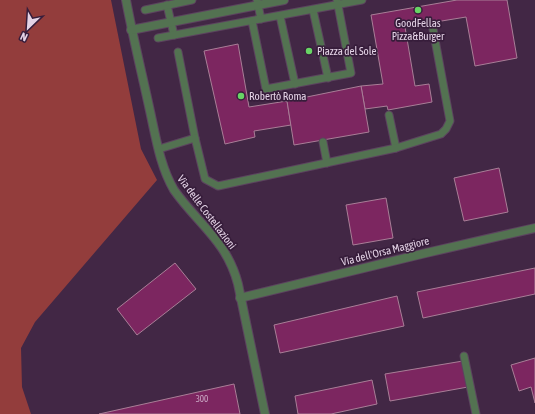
<svg xmlns="http://www.w3.org/2000/svg" width="535" height="414" viewBox="0 0 535 414" font-family="'Asap Condensed',sans-serif">
  <style>
    .green { fill: #933d3c }
    .building { fill: #7c2660; stroke: #a97e97 }
    .lines { fill: none; stroke-linecap: round; stroke-linejoin: round }
    .lane-casing { stroke: #5c435f; stroke-width: 9 }
    .street-casing { stroke: #5c435f; stroke-width: 10 }
    .lane { stroke: #537251; stroke-width: 7 }
    .street { stroke: #537251; stroke-width: 8 }
    .poi-dot { fill: #68d465; stroke: #371d3b; stroke-width: 1.5 }
    .labels { text-anchor: middle; dominant-baseline: central; stroke-width: 3.5; stroke-linejoin: round; paint-order: stroke }
    .number-label { font-size: 9px; fill: #caa8c4 }
    .poi-label { font-size: 11px; fill: #e4d3e6; stroke: #371d3b; text-anchor: start }
    .street-label { font-size: 11px; fill: #e4d3e6; stroke: #371d3b }
  </style>
  <rect width="100%" height="100%" fill="#422745"/>
  <path class="green" d="M 0,0 L 111,0 L 141,149 L 157,180 L 35,322 L 21,348 L 22,387 L 31,414 L 0,414 Z"/>
  <g class="building">
    <path d="M 457,0 L 507,0 L 517,58 L 475,66 L 466,17 L 405,27 L 415,86 L 429,84 L 432,102 L 388,110 L 387,106 L 365,109 L 361,86 L 383,84 L 371,15 Z"/>
    <path d="M 238,44 L 249,107 L 287,101 L 291,125 L 254,131 L 255,137 L 225,144 L 204,51 Z"/>
    <path d="M 361,86 L 369,132 L 294,145 L 287,101 Z"/>
    <path d="M 499,168 L 508,212 L 464,221 L 454,178 Z"/>
    <path d="M 386,198 L 393,238 L 353,245 L 346,205 Z"/>
    <path d="M 175,263 L 196,289 L 137,335 L 117,309 Z"/>
    <path d="M 535,268 L 535,294 L 423,318 L 417,292 Z"/>
    <path d="M 397,296 L 404,326 L 280,353 L 274,325 Z"/>
    <path d="M 535,358 L 535,403 L 531,387 L 519,391 L 511,365 Z"/>
    <path d="M 463,361 L 468,387 L 390,401 L 385,374 Z"/>
    <path d="M 372,380 L 377,404 L 331,414 L 298,414 L 295,396 Z"/>
    <path d="M 234,384 L 240,414 L 99,414 Z"/>
  </g>
  <g class="lines">
    <defs>
      <g id="lane">
        <path d="M 257,0 L 261,19"/>
        <path d="M 167,5 L 174,35"/>
        <path d="M 145,10 L 192,0"/>
        <path d="M 313,10 L 328,78"/>
        <path d="M 280,16 L 295,84"/>
        <path d="M 252,21 L 266,89 L 351,73 L 337,0"/>
        <path d="M 158,38 L 362,0"/>
        <path d="M 178,52 L 195,138"/>
        <path d="M 389,115 L 396,148"/>
        <path d="M 323,142 L 327,163"/>
        <path d="M 159,149 L 195,138 L 205,179 L 218,186 L 396,148 L 441,134 L 446,129 L 450,121 L 433,29"/>
        <path d="M 464,356 L 476,414"/>
      </g>
      <g id="street">
        <path d="M 126,0 C 133,37 142,74 150,111 C 156,138 160,166 174,190 C 198,224 227,241 238,284 L 265,414"/>
        <path d="M 131,30 L 284,0"/>
        <path d="M 240,298 L 426,253 L 535,228"/>
      </g>
    </defs>
    <use href="#lane" class="lane-casing"/>
    <use href="#street" class="street-casing"/>
    <use href="#lane" class="lane"/>
    <use href="#street" class="street"/>
  </g>
  <g class="poi-dot">
    <circle cx="418" cy="10" r="4"/>
    <circle cx="309" cy="51" r="4"/>
    <circle cx="241" cy="96" r="4"/>
  </g>
  <g class="labels">
    <g class="number-label">
      <text x="202" y="399">300</text>
    </g>
    <g class="poi-label">
      <text x="418" y="23" text-anchor="middle">GoodFellas<tspan x="418" dy="13">Pizza&amp;Burger</tspan></text>
      <text x="317" y="51">Piazza del Sole</text>
      <text x="249" y="96">Robertò Roma</text>
    </g>
    <g class="street-label">
      <text transform="translate(207 212) rotate(53)">Via delle Costellazioni</text>
      <text transform="translate(385 251) rotate(-14)">Via dell'Orsa Maggiore</text>
    </g>
  </g>
  <g transform="translate(28 28) rotate(205)" stroke="#371d3b" stroke-width="3" paint-order="stroke">
  <path d="M0-3L7 15L0 10L-7 15Z" fill="#e4d3e6"/>
  <text y="-6" font-size="11" font-weight="bold" text-anchor="middle" fill="#e4d3e6">N</text>
  </g>
</svg>
